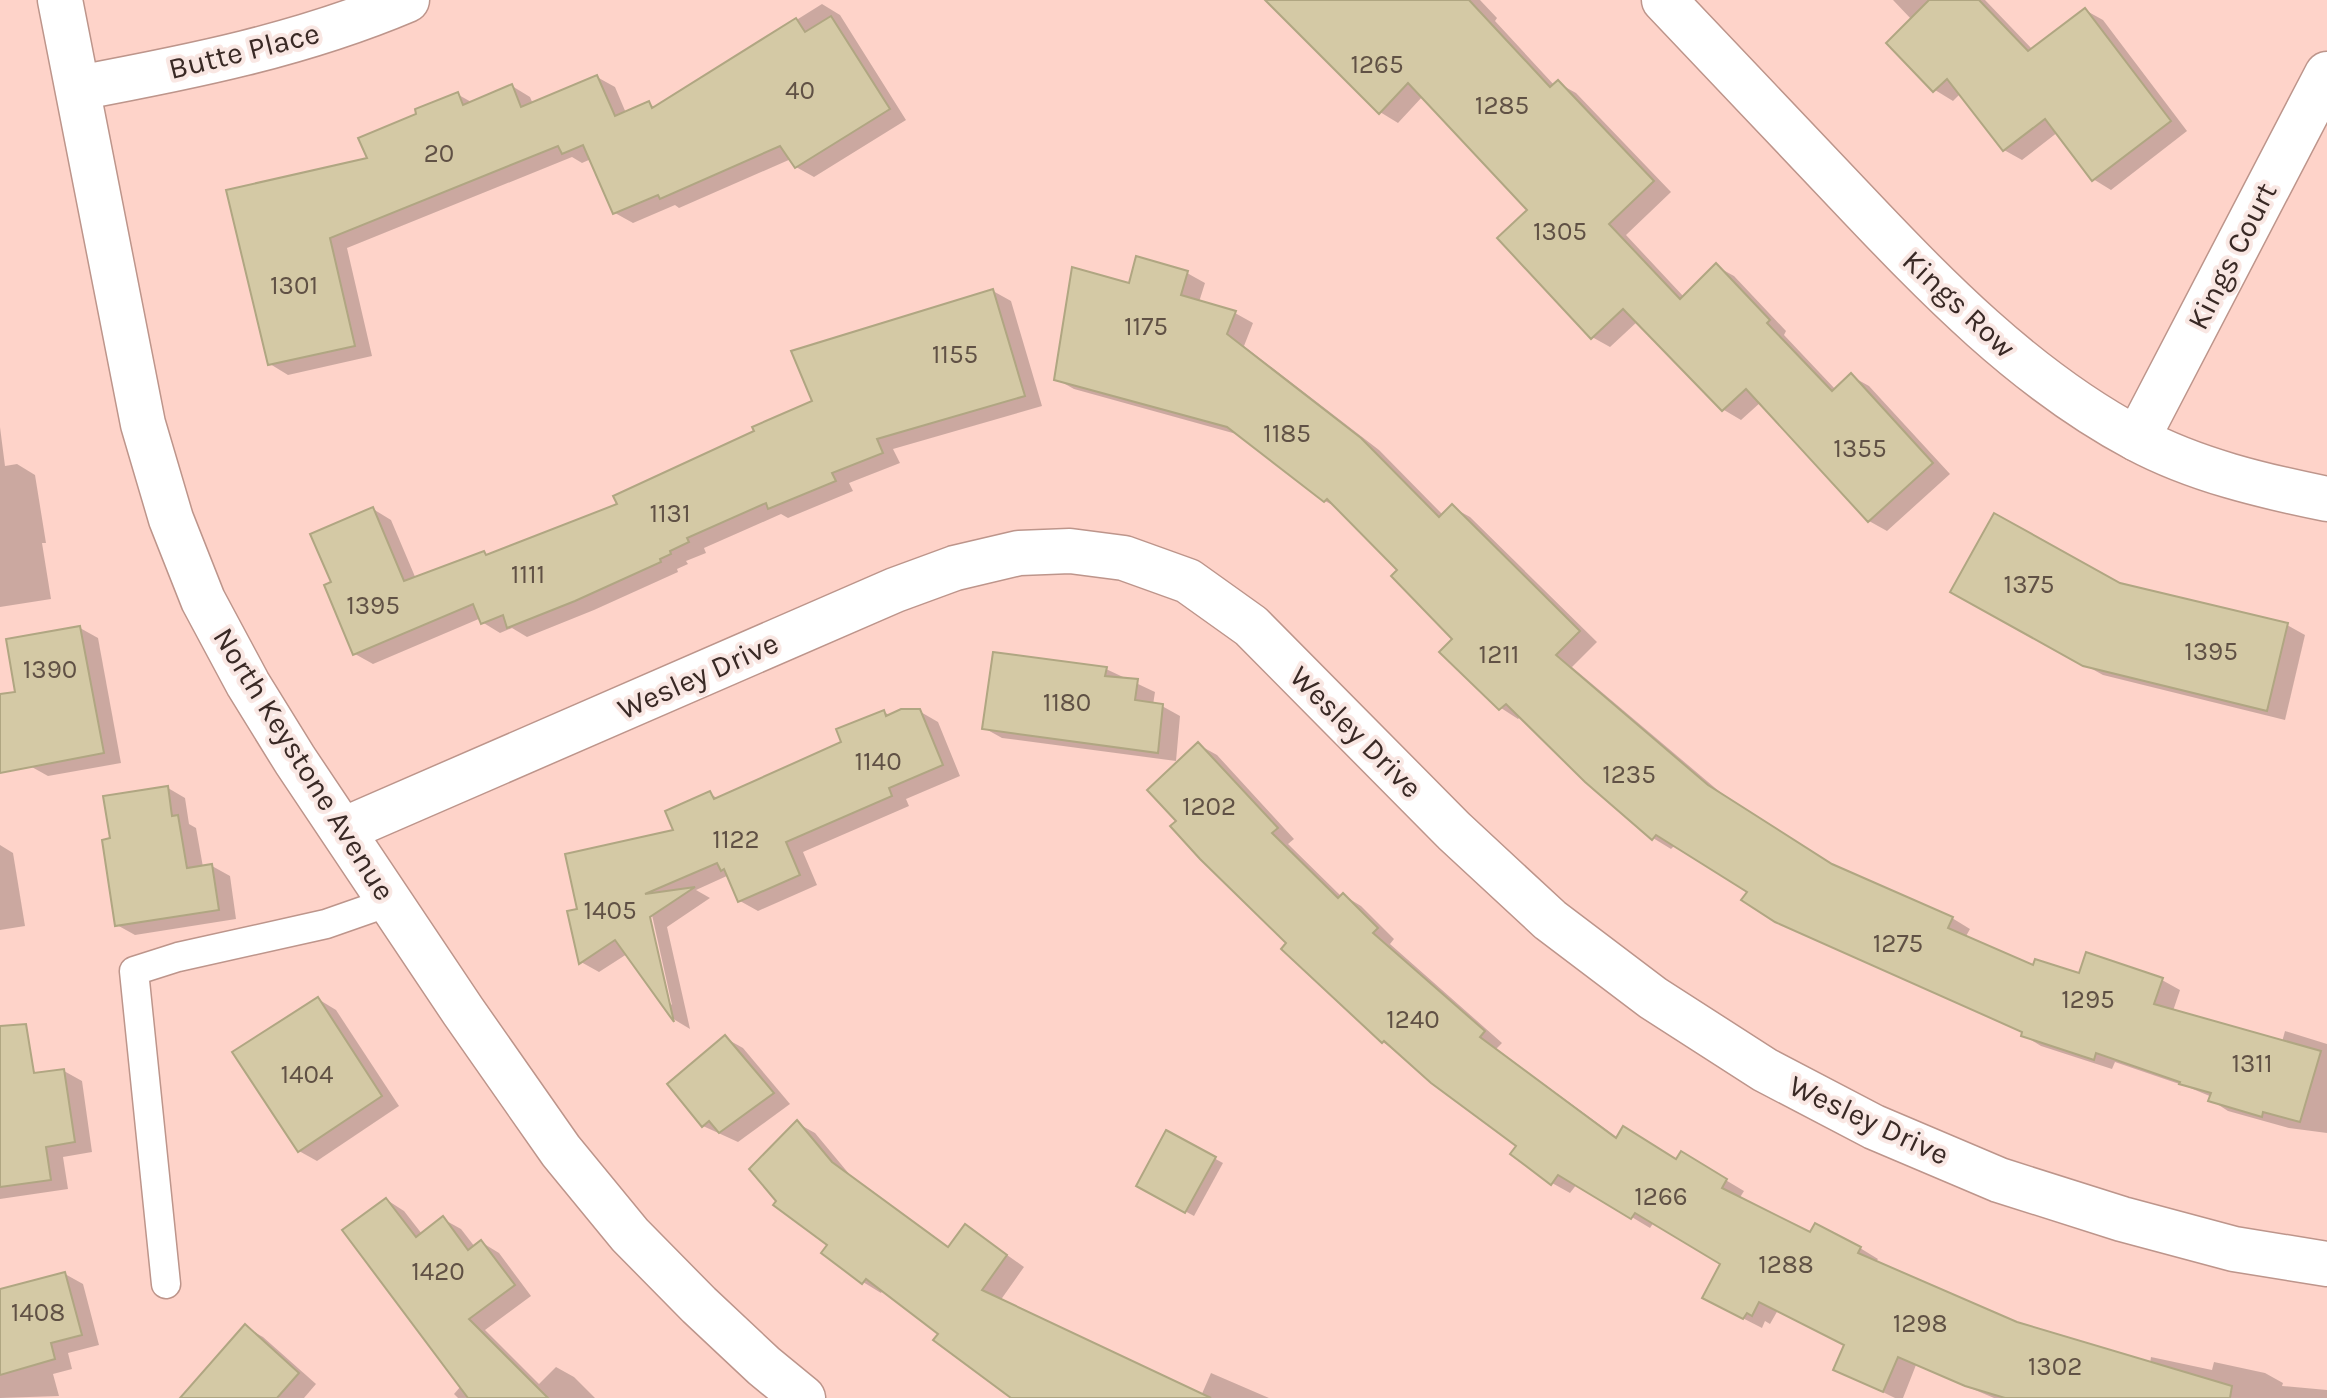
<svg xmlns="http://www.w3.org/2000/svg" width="2327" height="1398" viewBox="0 0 2327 1398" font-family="Karla,sans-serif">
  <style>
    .shadow { fill: #0003; fill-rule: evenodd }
    .building { fill: #d4c9a5; stroke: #b0a682; stroke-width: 2 }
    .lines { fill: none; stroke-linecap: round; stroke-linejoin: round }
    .lane-casing { stroke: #bd958b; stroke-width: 31 }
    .street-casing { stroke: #bd958b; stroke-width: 47 }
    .secondary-casing { stroke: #bd958b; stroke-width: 47 }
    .lane { stroke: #fff; stroke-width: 28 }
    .street { stroke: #fff; stroke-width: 44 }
    .secondary { stroke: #fff; stroke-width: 44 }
    .labels { text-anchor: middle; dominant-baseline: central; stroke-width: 8; stroke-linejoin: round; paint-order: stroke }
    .number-label { font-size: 26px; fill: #605145 }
    .street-label { font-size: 30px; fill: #392925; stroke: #f9e7e3 }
  </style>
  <rect width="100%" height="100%" fill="#fed3c9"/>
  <g class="shadow">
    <path d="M 1282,0 L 1480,0 L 1497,18 L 1495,21 L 1555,86 L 1558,83 L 1576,93 L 1671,192 L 1626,235 L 1684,297 L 1716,266 L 1734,276 L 1786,331 L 1784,335 L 1836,390 L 1851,376 L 1869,386 L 1950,474 L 1887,531 L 1869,521 L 1761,402 L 1741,420 L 1724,410 L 1638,321 L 1610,347 L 1592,337 L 1529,211 L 1423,96 L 1398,123 L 1380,112 Z"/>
    <path d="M 1893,0 L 1985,0 L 2033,50 L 2085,10 L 2103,20 L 2187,131 L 2111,190 L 2093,179 L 2058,132 L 2022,160 L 2004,150 L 1961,93 L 1953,101 L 1935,90 L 1912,20 Z"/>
    <path d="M 822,4 L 840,15 L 906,120 L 814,177 L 796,167 L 791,159 L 679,208 L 675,205 L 633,223 L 615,213 L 591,159 L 582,163 L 572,157 L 347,248 L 372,356 L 288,375 L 270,364 L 228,192 L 369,160 L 419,115 L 457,94 L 473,103 L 512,86 L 530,97 L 533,104 L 597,77 L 615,87 L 626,113 L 649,104 L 656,108 Z"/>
    <path d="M 1187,273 L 1205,283 L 1199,302 L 1235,313 L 1253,323 L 1244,346 L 1379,450 L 1443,515 L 1452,507 L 1470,517 L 1597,642 L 1572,667 L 1727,798 L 1837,868 L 1952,918 L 1970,929 L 1965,938 L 2034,968 L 2080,976 L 2162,980 L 2180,990 L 2173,1011 L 2282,1042 L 2285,1031 L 2327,1044 L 2327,1133 L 2289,1128 L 2228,1111 L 2211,1100 L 2212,1097 L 2188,1087 L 2115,1062 L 2112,1069 L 2041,1046 L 2023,1035 L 2024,1033 L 1796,931 L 1776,920 L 1750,891 L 1675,845 L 1671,849 L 1653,838 L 1521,716 L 1518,719 L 1501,708 L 1455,639 L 1400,570 L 1340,509 L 1325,501 L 1240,435 L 1074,389 L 1056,379 L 1130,286 Z"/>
    <path d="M 993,291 L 1011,301 L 1042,406 L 893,449 L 900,463 L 849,483 L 853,491 L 788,518 L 781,514 L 704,548 L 706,553 L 686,561 L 688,564 L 677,569 L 678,572 L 594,610 L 527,637 L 512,628 L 500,633 L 482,622 L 481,618 L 373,664 L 355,654 L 334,583 L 373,509 L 391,520 L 416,579 L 484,553 L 489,556 L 620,505 L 815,402 Z"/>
    <path d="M 0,427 L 5,466 L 17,464 L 35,475 L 46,543 L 42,543 L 51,599 L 0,607 Z"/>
    <path d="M 2119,585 L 2287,625 L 2305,635 L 2285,720 L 2103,675 L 1953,592 Z"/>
    <path d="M 80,628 L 98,638 L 121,763 L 48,776 L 30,766 Z"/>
    <path d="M 1106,669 L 1155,692 L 1153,705 L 1162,706 L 1180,716 L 1176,761 L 1002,738 L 984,728 Z"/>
    <path d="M 919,711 L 938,722 L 960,776 L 906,799 L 909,806 L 803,852 L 817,885 L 758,911 L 740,901 L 729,875 L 696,890 L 710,898 L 667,927 L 690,1029 L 675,1020 L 627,954 L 599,972 L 581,962 L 579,911 L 676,831 L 710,794 L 719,799 L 843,743 L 884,712 L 891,716 ZM 650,906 L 672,1005 L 667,1000 L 646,907 Z"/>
    <path d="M 1199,745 L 1217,755 L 1294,839 L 1288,844 L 1342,897 L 1343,895 L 1361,906 L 1394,939 L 1390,944 L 1502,1043 L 1496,1049 L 1618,1138 L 1677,1161 L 1682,1154 L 1744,1191 L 1739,1199 L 1811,1235 L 1860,1248 L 1878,1259 L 1875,1263 L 2017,1324 L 2150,1364 L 2151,1357 L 2212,1370 L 2214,1362 L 2265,1373 L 2283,1383 L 2282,1386 L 2327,1390 L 2327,1398 L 1994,1398 L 1916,1365 L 1903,1398 L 1895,1398 L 1835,1369 L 1846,1345 L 1778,1310 L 1770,1324 L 1765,1321 L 1762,1328 L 1723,1308 L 1723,1263 L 1654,1222 L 1650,1228 L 1577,1184 L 1570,1193 L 1552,1183 L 1518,1146 L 1383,1042 L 1289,943 L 1178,821 Z"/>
    <path d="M 168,788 L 185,798 L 189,824 L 196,828 L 203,867 L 212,866 L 230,876 L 236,919 L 135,935 L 117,925 L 112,840 Z"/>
    <path d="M 0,845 L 13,853 L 25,926 L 0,930 Z"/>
    <path d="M 318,999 L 336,1010 L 399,1106 L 317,1161 L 299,1151 Z"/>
    <path d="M 725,1038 L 743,1048 L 790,1104 L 738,1142 L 703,1126 Z"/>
    <path d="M 64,1071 L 82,1081 L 92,1152 L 63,1157 L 68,1189 L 0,1199 L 0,1081 Z"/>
    <path d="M 797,1123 L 815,1133 L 850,1175 L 950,1248 L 966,1226 L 1024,1267 L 1000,1301 L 1201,1396 L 1211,1373 L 1269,1398 L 1036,1398 L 941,1333 L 883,1290 L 881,1293 L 863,1282 L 829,1244 Z"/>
    <path d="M 1167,1133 L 1223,1163 L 1194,1216 L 1139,1186 Z"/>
    <path d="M 387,1200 L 404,1211 L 422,1234 L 443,1219 L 461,1229 L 475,1247 L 481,1242 L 499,1253 L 531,1296 L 485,1330 L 539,1384 L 556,1367 L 574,1377 L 595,1398 L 458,1398 L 454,1394 L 461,1386 Z"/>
    <path d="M 65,1274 L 83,1284 L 99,1345 L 68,1353 L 72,1369 L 53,1374 L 59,1396 L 0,1398 L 0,1291 Z"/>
    <path d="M 245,1327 L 263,1337 L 316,1384 L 304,1398 L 182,1398 Z"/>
  </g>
  <g class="building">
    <path d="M 1265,0 L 1469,0 L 1550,87 L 1558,80 L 1654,181 L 1609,224 L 1680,299 L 1716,263 L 1770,320 L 1767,323 L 1832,391 L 1851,373 L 1933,463 L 1868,522 L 1746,389 L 1722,411 L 1623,309 L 1591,339 L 1497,238 L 1527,210 L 1408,83 L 1379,114 Z"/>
    <path d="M 1929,0 L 1979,0 L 2028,51 L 2085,8 L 2171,121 L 2092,181 L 2045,119 L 2003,151 L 1947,79 L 1933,92 L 1886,43 Z"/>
    <path d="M 831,16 L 890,109 L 795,168 L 780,146 L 660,199 L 658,195 L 613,214 L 583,145 L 562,154 L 558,146 L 330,238 L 355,346 L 268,365 L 226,190 L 367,158 L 358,138 L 416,114 L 415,109 L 458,92 L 463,105 L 512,84 L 521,107 L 597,75 L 615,116 L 649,101 L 652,108 L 796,18 L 805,32 Z"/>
    <path d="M 1136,256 L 1188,271 L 1181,295 L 1236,311 L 1227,334 L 1361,438 L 1439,517 L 1452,504 L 1580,631 L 1556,655 L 1708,785 L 1832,864 L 1953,917 L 1948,928 L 2033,965 L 2035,959 L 2079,973 L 2086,952 L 2163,978 L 2154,1004 L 2321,1051 L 2300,1122 L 2263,1112 L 2262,1117 L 2208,1101 L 2211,1093 L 2179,1084 L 2180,1082 L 2096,1053 L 2094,1060 L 2021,1036 L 2022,1032 L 1775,922 L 1741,900 L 1747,892 L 1656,835 L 1652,840 L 1585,782 L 1506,704 L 1499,710 L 1439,652 L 1452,639 L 1391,576 L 1397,570 L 1327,499 L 1324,502 L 1227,427 L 1054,380 L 1072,267 L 1129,283 Z"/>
    <path d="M 993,289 L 1025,396 L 877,439 L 883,453 L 832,473 L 836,481 L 768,509 L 766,503 L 687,538 L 689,542 L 670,551 L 671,554 L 660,559 L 661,562 L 575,601 L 507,628 L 503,615 L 481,624 L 473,604 L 353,655 L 324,585 L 331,582 L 310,534 L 373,507 L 404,581 L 484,551 L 486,555 L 617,504 L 613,496 L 754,431 L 752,427 L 812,401 L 791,351 Z"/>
    <path d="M 1994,513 L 2120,583 L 2288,623 L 2267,711 L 2083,666 L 1950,592 Z"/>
    <path d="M 80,626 L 104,753 L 0,773 L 0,694 L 15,692 L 6,639 Z"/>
    <path d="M 993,652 L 1107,667 L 1105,676 L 1138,679 L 1135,700 L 1163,704 L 1158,753 L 982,729 Z"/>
    <path d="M 901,709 L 920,709 L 943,765 L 889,788 L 892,796 L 786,842 L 800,875 L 738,902 L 724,869 L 721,871 L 717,863 L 645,894 L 695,887 L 650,917 L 674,1022 L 615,940 L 579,964 L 567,911 L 577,909 L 565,854 L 673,830 L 665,811 L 710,791 L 714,799 L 841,742 L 836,729 L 884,710 L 886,716 Z"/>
    <path d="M 1198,742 L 1278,828 L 1272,833 L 1338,898 L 1343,893 L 1378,928 L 1373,933 L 1485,1031 L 1480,1037 L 1616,1138 L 1623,1126 L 1676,1159 L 1681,1151 L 1727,1179 L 1722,1188 L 1810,1232 L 1815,1223 L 1861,1247 L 1858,1253 L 2017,1322 L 2232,1386 L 2230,1398 L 2005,1398 L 1965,1386 L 1898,1357 L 1883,1392 L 1833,1370 L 1844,1345 L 1759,1302 L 1752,1316 L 1747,1313 L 1743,1319 L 1702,1298 L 1720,1264 L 1635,1213 L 1631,1219 L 1558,1175 L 1551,1185 L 1510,1154 L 1516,1146 L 1431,1083 L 1384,1041 L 1382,1043 L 1281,949 L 1286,943 L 1200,859 L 1170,826 L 1176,821 L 1147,790 Z"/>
    <path d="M 168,786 L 172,816 L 178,815 L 187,868 L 212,864 L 219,910 L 115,926 L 102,840 L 110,838 L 103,796 Z"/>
    <path d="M 318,997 L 382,1096 L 298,1152 L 232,1052 Z"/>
    <path d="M 26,1024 L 34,1073 L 64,1069 L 75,1142 L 46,1147 L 51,1180 L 0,1187 L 0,1026 Z"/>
    <path d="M 725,1035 L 774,1093 L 719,1133 L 709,1121 L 702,1127 L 667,1084 Z"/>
    <path d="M 797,1120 L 832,1162 L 948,1247 L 965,1224 L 1007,1255 L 982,1290 L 1211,1398 L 1011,1398 L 933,1340 L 938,1334 L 866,1279 L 862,1284 L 821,1253 L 827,1245 L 773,1205 L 776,1201 L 749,1169 Z"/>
    <path d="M 1166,1130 L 1216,1157 L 1185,1213 L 1136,1186 Z"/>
    <path d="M 386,1198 L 416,1237 L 443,1216 L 468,1250 L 481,1240 L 515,1285 L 469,1319 L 548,1398 L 468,1398 L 342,1230 Z"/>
    <path d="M 65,1272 L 82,1335 L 51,1343 L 55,1359 L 0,1375 L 0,1289 Z"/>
    <path d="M 245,1324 L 299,1373 L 277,1398 L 180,1398 Z"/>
  </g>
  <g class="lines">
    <defs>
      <path id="lane" d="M 166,1284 L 134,971 L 178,957 L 326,924 L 389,902"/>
      <g id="street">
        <path d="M 78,88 C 190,67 301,45 407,0"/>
        <path d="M 2137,439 L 2327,74"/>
        <path d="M 343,830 L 895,590 L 955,568 L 1019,553 L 1070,551 L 1124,558 L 1188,581 L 1251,626 L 1454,831 L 1550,920 L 1653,998 L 1765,1070 L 1874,1127 L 1999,1180 L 2122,1219 L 2234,1249 L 2327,1264"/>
      </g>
      <g id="secondary">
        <path d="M 60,0 L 143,424 L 171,519 L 203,600 L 248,684 L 295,760 L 463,1011 L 561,1151 L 630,1235 L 699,1305 L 764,1366 L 803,1398"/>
        <path d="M 1664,0 C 1725,64 1786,129 1847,193 C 1934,285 2024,379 2137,439 C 2195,470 2263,486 2327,499"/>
      </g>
    </defs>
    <use href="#lane" class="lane-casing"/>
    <use href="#street" class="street-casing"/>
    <use href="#secondary" class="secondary-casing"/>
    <use href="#lane" class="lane"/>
    <use href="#street" class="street"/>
    <use href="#secondary" class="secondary"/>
  </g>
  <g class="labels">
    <g class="number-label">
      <text x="1377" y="64">1265</text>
      <text x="800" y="90">40</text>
      <text x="1502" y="105">1285</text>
      <text x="439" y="153">20</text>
      <text x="1560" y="231">1305</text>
      <text x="294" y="285">1301</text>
      <text x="1146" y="326">1175</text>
      <text x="955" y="354">1155</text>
      <text x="1287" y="433">1185</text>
      <text x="1860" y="448">1355</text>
      <text x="670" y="513">1131</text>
      <text x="528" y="574">1111</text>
      <text x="2029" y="584">1375</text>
      <text x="373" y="605">1395</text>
      <text x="2211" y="651">1395</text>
      <text x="1499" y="654">1211</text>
      <text x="50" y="669">1390</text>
      <text x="1067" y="702">1180</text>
      <text x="878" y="761">1140</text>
      <text x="1629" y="774">1235</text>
      <text x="1209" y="806">1202</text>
      <text x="736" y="839">1122</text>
      <text x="610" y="910">1405</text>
      <text x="1898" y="943">1275</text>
      <text x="2088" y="999">1295</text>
      <text x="1413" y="1019">1240</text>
      <text x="2252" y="1063">1311</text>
      <text x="307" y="1074">1404</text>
      <text x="1661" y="1196">1266</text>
      <text x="1786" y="1264">1288</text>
      <text x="438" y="1271">1420</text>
      <text x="38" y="1312">1408</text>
      <text x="1920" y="1323">1298</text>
      <text x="2055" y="1366">1302</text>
    </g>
    <g class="street-label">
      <text transform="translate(244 51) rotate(-14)">Butte Place</text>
      <text transform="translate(2232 256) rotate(-63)">Kings Court</text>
      <text transform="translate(1959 304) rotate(43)">Kings Row</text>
      <text transform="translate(698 676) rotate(-24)">Wesley Drive</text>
      <text transform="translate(1356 732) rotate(45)">Wesley Drive</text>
      <text transform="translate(304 764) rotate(58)">North Keystone Avenue</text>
      <text transform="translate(1869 1120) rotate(25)">Wesley Drive</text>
    </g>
  </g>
</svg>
